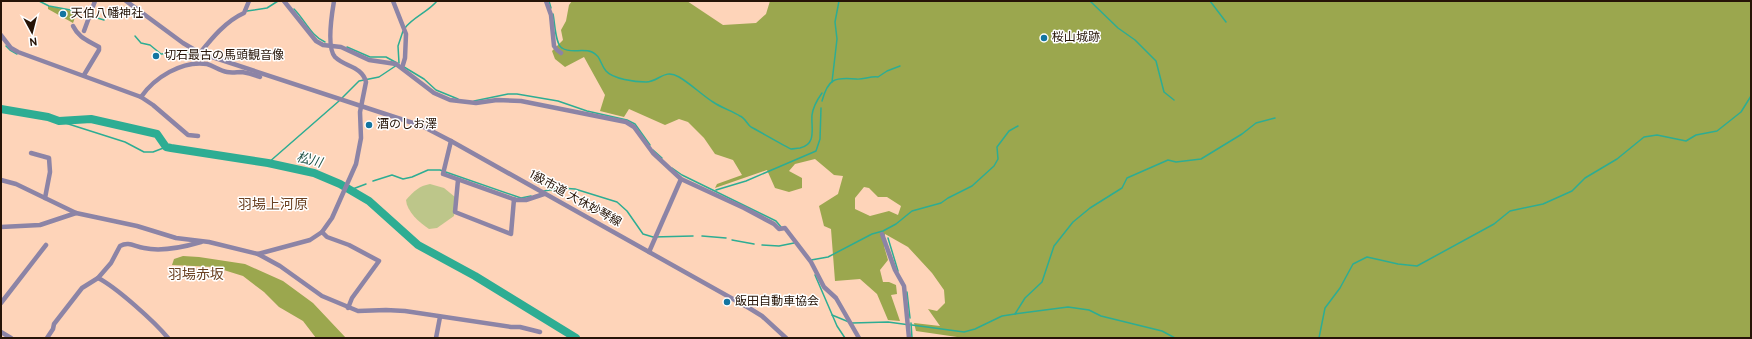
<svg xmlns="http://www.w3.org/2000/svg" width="1752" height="339" viewBox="0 0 1752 339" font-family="Overpass,'Noto Sans JP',sans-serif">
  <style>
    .green { fill: #bdc68a }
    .forest { fill: #9ba74e; fill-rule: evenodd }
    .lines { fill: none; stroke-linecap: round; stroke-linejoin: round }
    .stream { stroke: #2dad93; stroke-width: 1.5 }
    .river { stroke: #2dad93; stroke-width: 8 }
    .minor { stroke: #8c84a6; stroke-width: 4.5 }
    .poi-dot { fill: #1375a1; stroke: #fff; stroke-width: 1.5 }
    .labels { text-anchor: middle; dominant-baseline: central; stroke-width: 3; stroke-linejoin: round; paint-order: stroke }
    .poi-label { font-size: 12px; fill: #261407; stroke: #fff; text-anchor: start }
    .street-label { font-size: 12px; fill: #261407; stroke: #fff }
    .water-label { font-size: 13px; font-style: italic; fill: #1e5145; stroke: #fff }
    .quarter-label { font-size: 14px; fill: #6a4021; stroke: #fff }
  </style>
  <rect width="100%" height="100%" fill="#fed4b9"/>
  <path class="green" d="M 430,184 L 444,188 L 455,197 L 454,216 L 437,228 L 429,229 C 419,222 407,212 406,200 C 414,191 419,186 430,184 Z"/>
  <g class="forest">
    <path d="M 572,1 L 687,1 L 723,25 L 756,23 L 766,14 L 770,1 L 1751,1 L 1751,338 L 964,338 L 916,331 L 914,323 L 940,326 L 928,309 L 937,311 L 945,303 L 944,290 L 932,273 L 908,247 L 885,234 L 884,246 L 888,260 L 880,270 L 883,282 L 889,282 L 896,285 L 897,294 L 891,295 L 900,321 L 888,320 L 877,294 L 860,279 L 835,281 L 831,229 L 824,226 L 819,206 L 838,194 L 843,176 L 834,175 L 815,159 L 795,164 L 789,171 L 802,178 L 802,188 L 789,192 L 775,188 L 767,170 L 715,188 L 717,184 L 742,175 L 733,160 L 715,154 L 704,138 L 688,122 L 679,119 L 665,125 L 629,109 L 624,117 L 600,111 L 605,95 L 584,57 L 565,67 L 555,59 L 552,51 L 563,40 L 561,30 L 566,21 L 569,5 ZM 864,187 L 869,188 L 878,197 L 887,197 L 901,206 L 898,215 L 889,211 L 870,216 L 855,209 L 855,198 Z"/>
    <path d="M 48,6 L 77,12 L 73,23 L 48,9 Z"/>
    <path d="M 183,256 L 199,257 L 245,264 L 283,281 L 313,303 L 346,338 L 316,338 L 303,321 L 279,307 L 264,292 L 243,276 L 214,267 L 172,265 L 174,259 Z"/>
  </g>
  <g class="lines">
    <g class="stream">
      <path d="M 39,1 L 49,6 L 76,11"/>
      <path d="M 549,1 L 551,8"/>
      <path d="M 1090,1 L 1118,28 L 1135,40 L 1156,61 L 1164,92 L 1174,100"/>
      <path d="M 1210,1 L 1226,22"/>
      <path d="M 294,9 C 305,20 311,36 325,42"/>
      <path d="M 247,11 L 267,8 L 278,1"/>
      <path d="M 82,13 L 86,14"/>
      <path d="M 553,14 C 555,22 555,44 562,48 C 571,54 582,48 592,52 C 601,56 600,64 606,71 C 613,79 635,82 646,82 C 659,82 664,68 679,77 C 691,84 702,95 713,102 C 722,108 732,111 740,116 C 745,118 747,124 751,127 C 755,129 788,148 791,149 C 793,149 798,148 800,148 C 817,144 811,128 812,115 C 813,107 817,100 822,93"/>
      <path d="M 91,16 L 104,20"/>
      <path d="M 405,28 C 413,17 428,12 437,1"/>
      <path d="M 135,36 L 141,43 L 150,45 L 161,54 L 191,52"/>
      <path d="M 6,46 L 10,50 L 17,54"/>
      <path d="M 347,47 L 370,57 L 386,57 L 397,63"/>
      <path d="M 399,63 L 398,46 L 403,31"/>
      <path d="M 404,67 L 424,79 L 436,90 L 458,99"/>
      <path d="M 832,82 L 837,39 L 835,22 L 839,1"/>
      <path d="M 342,98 L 359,81 L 379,77 L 397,65"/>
      <path d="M 474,101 L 508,94 L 517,94 L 558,101 L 587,111 L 627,120 L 635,124 L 650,145"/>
      <path d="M 822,101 C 828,79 834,77 856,79 C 863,80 870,76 878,77 L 887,71 L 900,66"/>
      <path d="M 59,121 L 125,142 L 144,152 L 153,152 L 166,147"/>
      <path d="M 653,150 L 662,158"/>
      <path d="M 268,163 L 339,101"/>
      <path d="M 672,168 L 682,175 L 776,221 L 781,227"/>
      <path d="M 373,181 L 392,175 L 403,179 L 412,177 L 428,170 L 440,170 L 521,198 L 531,196"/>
      <path d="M 350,190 L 366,184"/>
      <path d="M 716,190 L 746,181 L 816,151 L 820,139 L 821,108"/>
      <path d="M 544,191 L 561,188 L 575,189 L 617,202 L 627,211 L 643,234 L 653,237 L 693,236"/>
      <path d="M 702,236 L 726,238"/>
      <path d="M 888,238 L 898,271"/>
      <path d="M 732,240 L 754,244"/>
      <path d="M 762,245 L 779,246 L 794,243"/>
      <path d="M 811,260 L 828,257 L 872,234 L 883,231 L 896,224 L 912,211 L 941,203 L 948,198 L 972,186 L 994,166 L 998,159 L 997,147 L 1009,131 L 1018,126"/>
      <path d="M 815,275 L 837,326 L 845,338"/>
      <path d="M 907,292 L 910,318"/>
      <path d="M 1015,314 L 1068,307 L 1089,310 L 1101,316 L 1162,331 L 1175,338"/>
      <path d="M 832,315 L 849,322"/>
      <path d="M 852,323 L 888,322 L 910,325"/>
      <path d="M 911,323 L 912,338"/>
      <path d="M 912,325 L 964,332 L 975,329 L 1002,316 L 1015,314 L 1025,298 L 1042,282 L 1054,246 L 1073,222 L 1090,208 L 1122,188 L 1127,178 L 1168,160 L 1176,162 L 1201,159 L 1242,134 L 1256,123 L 1275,118"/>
      <path d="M 1319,338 L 1325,308 L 1340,288 L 1353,264 L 1367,257 L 1398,264 L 1417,266 L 1494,224 L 1510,211 L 1543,204 L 1572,191 L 1585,178 L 1617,159 L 1644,137 L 1657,135 L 1686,141 L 1696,135 L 1717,131 L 1741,112 L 1751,96"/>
    </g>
    <path class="river" d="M 1,109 L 48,117 L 59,121 L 91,119 L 157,134 L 166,147 L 171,148 L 268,163 L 314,173 L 340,184 L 369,201 L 418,245 L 475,276 L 576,338"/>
    <g class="minor">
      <path d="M 126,1 L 183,43 L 200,53 L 422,126 L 451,141 L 749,308 L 762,316 L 786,338"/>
      <path d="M 284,1 L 316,41 L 323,45 L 341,47 L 369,60 L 396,64 L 434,93 L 450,100 L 476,103 L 497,100 L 521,101 L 626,122 L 634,127 L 653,153 L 681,179 L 744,208 L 774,224 L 779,229 L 785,228 L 811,262 L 824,287 L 836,298 L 859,338"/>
      <path d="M 393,1 L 406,34 L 405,58 L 402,68"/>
      <path d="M 546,1 L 551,15 L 554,46 L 557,50 L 561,53"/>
      <path d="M 73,26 C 79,38 87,40 99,47 L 99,50 L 84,75"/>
      <path d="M 84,31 L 95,1"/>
      <path d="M 1,35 L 11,48 L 18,52 L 141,97 L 153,105 L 188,135 L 198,136"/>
      <path d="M 200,53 C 212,38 226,21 244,13 L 249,1"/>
      <path d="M 141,97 C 154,78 182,60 207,64 C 214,66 220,71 227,72 C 232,73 237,72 242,72 C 248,73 255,75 260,77"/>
      <path d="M 451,141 L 443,174 L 516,200 L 526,200 L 544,194"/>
      <path d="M 31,153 L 49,158 L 50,172 L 45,198"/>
      <path d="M 1,180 L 16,184 L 76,213 L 137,226 L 176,238 L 209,242 L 258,254 L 280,266 L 322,296 L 358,311 L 386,310 L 405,311 L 511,327 L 520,327 L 540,332"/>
      <path d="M 458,180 L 455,212 L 511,234 L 514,199"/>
      <path d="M 1,227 L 40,225 L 76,213"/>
      <path d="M 322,232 L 327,237 L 349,245 L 379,261 L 352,298 L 348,308"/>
      <path d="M 882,234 L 895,270 L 904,286 L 909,338"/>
      <path d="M 649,252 L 681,179"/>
      <path d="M 258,254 L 310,240 L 322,232 L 332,218 L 356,164 L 361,138 L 360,112 L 366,82 C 362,66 345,67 335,57 C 326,47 332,13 334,1"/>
      <path d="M 98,278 C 116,287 155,322 168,338"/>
      <path d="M 1,303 L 46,245"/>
      <path d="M 1,332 L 11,338"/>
      <path d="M 47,338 L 53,329 L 54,324 L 82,288 L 98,278 L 111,263 L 120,246 C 129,241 135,247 144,248 C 162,252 184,247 201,242"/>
      <path d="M 436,338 L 440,317"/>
    </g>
  </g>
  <g class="poi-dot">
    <circle cx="63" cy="14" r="4"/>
    <circle cx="1044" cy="38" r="4"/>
    <circle cx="156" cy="56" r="4"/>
    <circle cx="369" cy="125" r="4"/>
    <circle cx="727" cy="302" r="4"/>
  </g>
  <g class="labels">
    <g class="poi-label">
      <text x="71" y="14">天伯八幡神社</text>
      <text x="1052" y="38">桜山城跡</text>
      <text x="164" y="56">切石最古の馬頭観音像</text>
      <text x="377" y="125">酒のしお澤</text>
      <text x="735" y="302">飯田自動車協会</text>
    </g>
    <g class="street-label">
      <text transform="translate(575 199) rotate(29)">1級市道 大休妙琴線</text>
    </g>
    <g class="water-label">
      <text transform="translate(309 161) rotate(14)">松川</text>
    </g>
    <g class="quarter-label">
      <text x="273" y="205">羽場上河原</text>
      <text x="196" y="275">羽場赤坂</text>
    </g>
  </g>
  <rect width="1752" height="339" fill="none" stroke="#261407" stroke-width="4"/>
  <g transform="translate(32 32) rotate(173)" stroke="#ffffff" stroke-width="3" paint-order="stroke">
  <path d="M0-3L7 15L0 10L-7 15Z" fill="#261407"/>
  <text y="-6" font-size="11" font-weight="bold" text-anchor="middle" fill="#261407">N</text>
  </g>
</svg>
